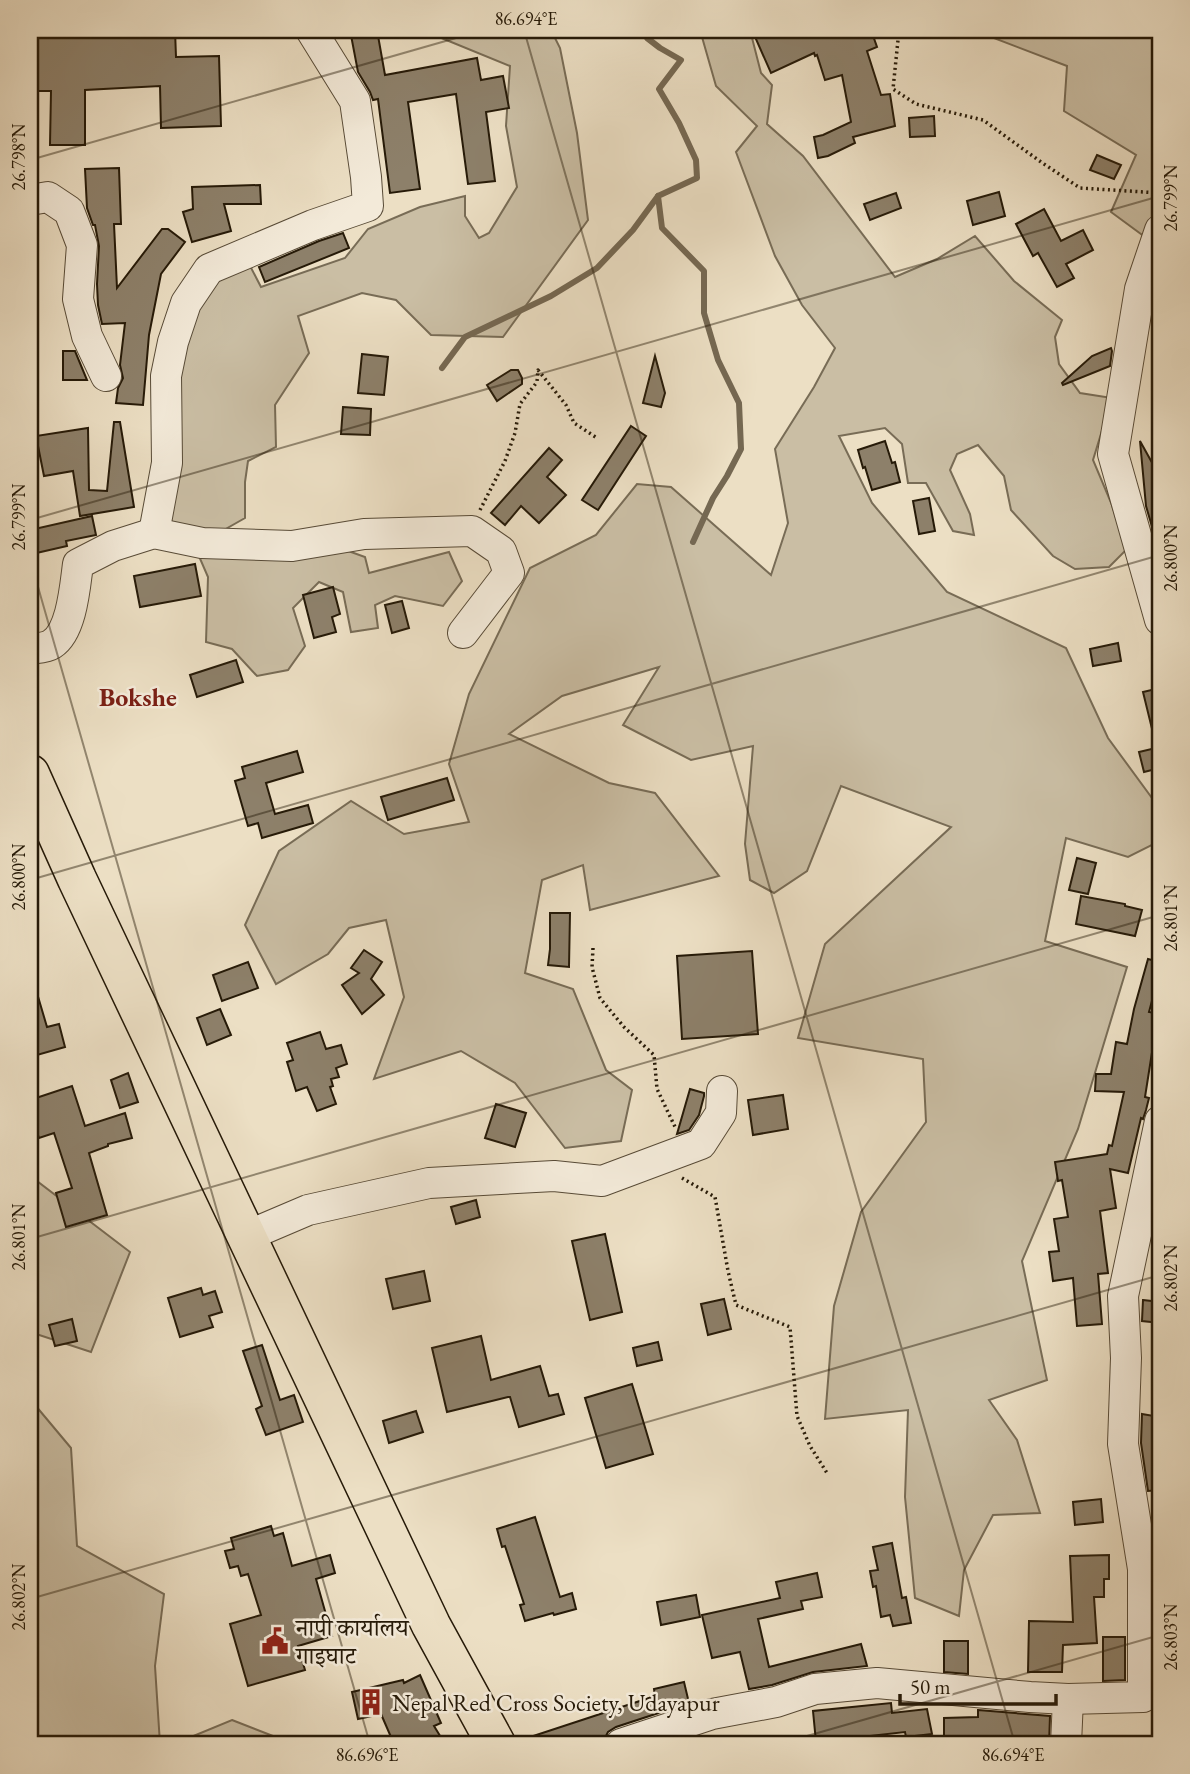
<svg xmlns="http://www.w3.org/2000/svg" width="1190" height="1774" viewBox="0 0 1190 1774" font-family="'EB Garamond','Noto Serif Devanagari',serif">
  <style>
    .green { fill: #cabea4; stroke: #786c56; stroke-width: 2 }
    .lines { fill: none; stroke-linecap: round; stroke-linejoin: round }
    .stream { stroke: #756852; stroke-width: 6 }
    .building { fill: #8d806a; stroke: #261a08; stroke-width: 2 }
    .minor-casing { stroke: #584b37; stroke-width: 32 }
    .major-casing { stroke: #261a08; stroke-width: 41 }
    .path { stroke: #261a08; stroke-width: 3.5; stroke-dasharray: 2 3.5; stroke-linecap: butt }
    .minor { stroke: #f3ead9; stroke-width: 30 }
    .major { stroke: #ecdfc4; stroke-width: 38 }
    .ticks { fill: none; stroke: #261a08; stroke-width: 2; stroke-opacity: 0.45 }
    .labels { text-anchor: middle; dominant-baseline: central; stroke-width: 5; stroke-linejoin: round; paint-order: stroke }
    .poi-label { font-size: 24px; fill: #261a08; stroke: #f3ead9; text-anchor: start }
    .neighbourhood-label { font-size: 26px; font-weight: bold; fill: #7a1f14; stroke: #f3ead9 }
    .neatline { fill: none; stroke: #261a08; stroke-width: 2.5 }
    .ticks-label { font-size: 18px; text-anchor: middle; fill: #261a08 }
  </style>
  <rect width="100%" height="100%" fill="#ecdfc4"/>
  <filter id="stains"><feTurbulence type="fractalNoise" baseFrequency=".00286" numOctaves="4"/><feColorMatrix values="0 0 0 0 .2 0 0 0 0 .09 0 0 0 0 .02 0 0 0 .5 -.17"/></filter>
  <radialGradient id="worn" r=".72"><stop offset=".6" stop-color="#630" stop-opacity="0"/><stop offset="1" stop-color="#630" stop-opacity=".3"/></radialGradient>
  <g class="green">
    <path d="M 415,30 L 551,30 L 560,48 L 577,133 L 588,220 L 503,337 L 431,335 L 396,300 L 362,293 L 298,316 L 309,353 L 275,405 L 276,447 L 248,461 L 245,482 L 245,518 L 215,535 L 170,526 L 173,386 L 203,291 L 248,262 L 261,287 L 345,258 L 368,229 L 420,207 L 465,196 L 465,216 L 479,238 L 489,233 L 517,187 L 506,126 L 510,66 L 439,37 Z"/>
    <path d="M 700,30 L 750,30 L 761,73 L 772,85 L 767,124 L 803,156 L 895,277 L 937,259 L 975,236 L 1014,281 L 1062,320 L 1055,337 L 1059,364 L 1080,393 L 1112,398 L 1093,460 L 1112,505 L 1126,550 L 1109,567 L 1075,569 L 1053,556 L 1011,510 L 1004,476 L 978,445 L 957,454 L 950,470 L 970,514 L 974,535 L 953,531 L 926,483 L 908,483 L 902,444 L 885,428 L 839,436 L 872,503 L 947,592 L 1066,648 L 1108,738 L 1160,809 L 1160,841 L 1128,857 L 1066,838 L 1045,941 L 1127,967 L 1078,1129 L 1022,1261 L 1047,1380 L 989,1400 L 1017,1440 L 1040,1513 L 993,1515 L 964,1570 L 959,1616 L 915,1598 L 905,1497 L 908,1410 L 825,1419 L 834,1306 L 861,1212 L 926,1122 L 923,1059 L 798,1038 L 825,944 L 951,827 L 841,786 L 807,871 L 774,893 L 750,880 L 745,844 L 753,746 L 691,760 L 623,725 L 659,667 L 562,696 L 509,734 L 609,783 L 655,793 L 719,876 L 590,910 L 583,865 L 542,880 L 525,973 L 573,989 L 606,1070 L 632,1090 L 621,1141 L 565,1148 L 515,1083 L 461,1051 L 374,1079 L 404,997 L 386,920 L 349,928 L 328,954 L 276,984 L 245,925 L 279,851 L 351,801 L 404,834 L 469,822 L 449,764 L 469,694 L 530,568 L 596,535 L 637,484 L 671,487 L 771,575 L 788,523 L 775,449 L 814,387 L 835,348 L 802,305 L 775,256 L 736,152 L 757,126 L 716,86 Z"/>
    <path d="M 973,30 L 1160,30 L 1160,248 L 1111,212 L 1136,155 L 1064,111 L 1067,66 Z"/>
    <path d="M 340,548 L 365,557 L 369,573 L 449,552 L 462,581 L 443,606 L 395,596 L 375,605 L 378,628 L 351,632 L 343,592 L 319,582 L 293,608 L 305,646 L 288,670 L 257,676 L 232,649 L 206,642 L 208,577 L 198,554 Z"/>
    <path d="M 30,1167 L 37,1181 L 130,1252 L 91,1352 L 30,1332 Z"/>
    <path d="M 30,1399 L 71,1448 L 77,1546 L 164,1594 L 155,1666 L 160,1744 L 30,1744 Z"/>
    <path d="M 232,1720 L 291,1743 L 288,1744 L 174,1744 Z"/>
  </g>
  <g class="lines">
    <g class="stream">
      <path d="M 648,30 L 647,38 L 660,48 L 681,60 L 659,89 L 679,123 L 696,160 L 697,178 L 658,196 L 662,228 L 704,271 L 704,313 L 718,360 L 739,403 L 741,449 L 727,476 L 713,498 L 693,542"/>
      <path d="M 442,368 L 465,337 L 551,296 L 597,268 L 633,230 L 658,196"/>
    </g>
  </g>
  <g class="building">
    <path d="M 30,30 L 175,30 L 176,57 L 219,56 L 221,126 L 161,128 L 160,86 L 85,90 L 85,145 L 50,145 L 51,91 L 30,91 Z"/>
    <path d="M 350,30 L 377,30 L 385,75 L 477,58 L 481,80 L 503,76 L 509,108 L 486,112 L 495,181 L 468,184 L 456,94 L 408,102 L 420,189 L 390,193 L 378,99 L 373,100 L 370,92 L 358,72 Z"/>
    <path d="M 752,30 L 871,30 L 877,47 L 867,51 L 881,95 L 890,94 L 895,126 L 853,137 L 855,143 L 828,156 L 818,158 L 814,137 L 823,135 L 851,122 L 842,75 L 825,80 L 817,55 L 815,56 L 814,53 L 771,73 Z"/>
    <path d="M 934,116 L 935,136 L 910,137 L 909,118 Z"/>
    <path d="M 1097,155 L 1121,165 L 1114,179 L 1090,170 Z"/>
    <path d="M 119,168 L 121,224 L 114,224 L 117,288 L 162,229 L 168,229 L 185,242 L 161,274 L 149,335 L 143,405 L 116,403 L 118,388 L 123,378 L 120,365 L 125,323 L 102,324 L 98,305 L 97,284 L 99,246 L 95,225 L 93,225 L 87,208 L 85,169 Z"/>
    <path d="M 260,185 L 261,204 L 224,204 L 231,231 L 192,242 L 183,212 L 193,209 L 192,187 Z"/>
    <path d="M 999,192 L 1005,216 L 973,225 L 967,201 Z"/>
    <path d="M 896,193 L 901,208 L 870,220 L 864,204 Z"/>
    <path d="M 1044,209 L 1061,241 L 1083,230 L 1093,250 L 1066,264 L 1074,278 L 1057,287 L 1038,253 L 1033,256 L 1016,224 Z"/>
    <path d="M 343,233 L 349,248 L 265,282 L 259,267 L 319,241 Z"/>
    <path d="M 1111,348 L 1112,351 L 1110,366 L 1063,385 L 1062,383 L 1092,356 Z"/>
    <path d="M 63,351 L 75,351 L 87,380 L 63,380 Z"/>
    <path d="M 362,354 L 388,357 L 384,395 L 358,393 Z"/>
    <path d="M 655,356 L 665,393 L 661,407 L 643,403 Z"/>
    <path d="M 511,370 L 518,370 L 522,378 L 522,384 L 497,401 L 487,385 Z"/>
    <path d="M 343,407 L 371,409 L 370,435 L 341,434 Z"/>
    <path d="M 114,422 L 120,422 L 134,507 L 80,516 L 73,471 L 44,476 L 36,436 L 88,428 L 89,490 L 107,491 Z"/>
    <path d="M 631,426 L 646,436 L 598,510 L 582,500 Z"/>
    <path d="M 885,441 L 892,463 L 895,462 L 900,482 L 872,490 L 865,467 L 863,468 L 858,450 Z"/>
    <path d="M 1140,441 L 1160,477 L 1160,530 L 1153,530 L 1146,506 Z"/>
    <path d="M 549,448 L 562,460 L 547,477 L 566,495 L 539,523 L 521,506 L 505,525 L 491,513 Z"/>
    <path d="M 929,498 L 935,531 L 919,534 L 913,501 Z"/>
    <path d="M 92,516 L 96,535 L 66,541 L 67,546 L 32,554 L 30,545 L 30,530 Z"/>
    <path d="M 195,564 L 201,596 L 140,607 L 134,576 Z"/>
    <path d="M 333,587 L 340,614 L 332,617 L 336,632 L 314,638 L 303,595 Z"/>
    <path d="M 402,601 L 409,628 L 392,633 L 385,605 Z"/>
    <path d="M 1118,643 L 1121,661 L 1093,666 L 1090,649 Z"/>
    <path d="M 236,660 L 243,682 L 197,697 L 190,675 Z"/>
    <path d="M 1160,688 L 1160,737 L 1154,737 L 1143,692 Z"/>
    <path d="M 1160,747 L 1160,768 L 1144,772 L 1139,752 Z"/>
    <path d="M 297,751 L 303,772 L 266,783 L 275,814 L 308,805 L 313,823 L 262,838 L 258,823 L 248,826 L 235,781 L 245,778 L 242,767 Z"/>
    <path d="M 447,778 L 454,800 L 388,820 L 381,797 Z"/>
    <path d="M 1077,858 L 1096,863 L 1088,894 L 1069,890 Z"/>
    <path d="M 1081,896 L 1125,904 L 1125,906 L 1142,910 L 1135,936 L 1076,924 Z"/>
    <path d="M 550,913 L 570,913 L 569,967 L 548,965 L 550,949 Z"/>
    <path d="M 364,950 L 382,962 L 371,979 L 384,995 L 362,1014 L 342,985 L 359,973 L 351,968 Z"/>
    <path d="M 752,951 L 758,1034 L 682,1039 L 677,956 Z"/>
    <path d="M 1148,959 L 1160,962 L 1160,971 L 1149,1012 L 1160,1014 L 1160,1032 L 1158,1047 L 1153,1046 L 1145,1097 L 1149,1098 L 1146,1110 L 1143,1119 L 1141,1118 L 1128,1173 L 1110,1169 L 1116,1208 L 1100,1211 L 1108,1273 L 1098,1274 L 1102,1324 L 1077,1326 L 1073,1278 L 1053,1281 L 1049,1252 L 1059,1251 L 1054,1219 L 1068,1217 L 1062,1180 L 1058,1181 L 1055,1162 L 1107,1154 L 1109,1145 L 1112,1146 L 1124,1092 L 1095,1091 L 1096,1074 L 1111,1074 L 1116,1042 L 1127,1044 L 1134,1009 Z"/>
    <path d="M 248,962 L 258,988 L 222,1001 L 213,975 Z"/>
    <path d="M 30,983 L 34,983 L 47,1027 L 59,1024 L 65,1047 L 30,1057 Z"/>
    <path d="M 220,1009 L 231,1035 L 207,1045 L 197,1018 Z"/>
    <path d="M 320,1032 L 326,1049 L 341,1045 L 347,1064 L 336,1068 L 339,1077 L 331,1079 L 333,1086 L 330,1087 L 336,1104 L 317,1111 L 307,1087 L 296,1091 L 287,1062 L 293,1060 L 287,1043 Z"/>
    <path d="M 128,1073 L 138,1102 L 120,1108 L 111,1080 Z"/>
    <path d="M 72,1086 L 85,1126 L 125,1113 L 132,1138 L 108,1144 L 108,1146 L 89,1153 L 107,1215 L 66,1227 L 56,1193 L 72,1188 L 54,1133 L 39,1138 L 30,1111 L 30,1100 Z"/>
    <path d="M 690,1089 L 704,1093 L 704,1096 L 699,1115 L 689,1130 L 677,1134 Z"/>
    <path d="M 783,1095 L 788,1129 L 753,1135 L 748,1100 Z"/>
    <path d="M 496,1104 L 526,1113 L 515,1147 L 485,1138 Z"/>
    <path d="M 476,1200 L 480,1217 L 456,1224 L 451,1207 Z"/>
    <path d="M 605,1234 L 622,1312 L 590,1320 L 572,1241 Z"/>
    <path d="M 424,1271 L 430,1301 L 393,1309 L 386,1279 Z"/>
    <path d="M 201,1288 L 203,1295 L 215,1291 L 222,1312 L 209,1316 L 213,1327 L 180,1337 L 168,1298 Z"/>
    <path d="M 724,1299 L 731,1329 L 708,1335 L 701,1304 Z"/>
    <path d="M 1143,1300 L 1160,1302 L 1160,1323 L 1142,1321 Z"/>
    <path d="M 72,1319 L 77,1341 L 55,1346 L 49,1325 Z"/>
    <path d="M 481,1336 L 491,1380 L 540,1366 L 549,1396 L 558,1394 L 564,1414 L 519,1427 L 510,1397 L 508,1397 L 447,1412 L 432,1348 Z"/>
    <path d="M 658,1342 L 662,1360 L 637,1366 L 633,1348 Z"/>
    <path d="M 262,1345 L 280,1400 L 294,1395 L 303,1422 L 266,1435 L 256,1409 L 262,1406 L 243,1351 Z"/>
    <path d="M 632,1384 L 653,1454 L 606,1468 L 585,1398 Z"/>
    <path d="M 416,1411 L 423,1432 L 389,1443 L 383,1421 Z"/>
    <path d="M 1142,1414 L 1160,1417 L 1160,1490 L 1148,1491 L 1141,1443 Z"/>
    <path d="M 1101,1499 L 1103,1522 L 1075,1525 L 1073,1502 Z"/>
    <path d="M 535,1517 L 560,1597 L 572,1593 L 576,1609 L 554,1615 L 553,1613 L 525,1621 L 520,1605 L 524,1604 L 505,1546 L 502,1547 L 497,1529 Z"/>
    <path d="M 271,1526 L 274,1536 L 283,1533 L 292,1566 L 330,1555 L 335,1573 L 316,1579 L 332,1636 L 298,1646 L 305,1670 L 248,1686 L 230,1624 L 261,1615 L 248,1574 L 241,1576 L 238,1566 L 230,1568 L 225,1551 L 234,1549 L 231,1538 Z"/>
    <path d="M 892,1543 L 902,1598 L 906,1597 L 911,1623 L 893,1626 L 890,1615 L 881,1617 L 876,1586 L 873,1587 L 870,1571 L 878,1570 L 873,1547 Z"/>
    <path d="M 1109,1555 L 1109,1579 L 1104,1579 L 1104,1597 L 1094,1597 L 1097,1643 L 1063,1645 L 1062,1672 L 1028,1672 L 1029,1621 L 1073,1622 L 1070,1556 Z"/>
    <path d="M 817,1573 L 822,1597 L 801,1601 L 803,1609 L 758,1619 L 769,1667 L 861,1644 L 867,1666 L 813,1672 L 772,1685 L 749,1689 L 740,1652 L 712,1658 L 702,1615 L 780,1598 L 776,1582 Z"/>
    <path d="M 696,1595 L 700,1617 L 661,1625 L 657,1602 Z"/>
    <path d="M 1103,1637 L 1125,1637 L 1125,1680 L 1103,1681 Z"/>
    <path d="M 944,1641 L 968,1641 L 968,1674 L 944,1672 Z"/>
    <path d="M 420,1675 L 441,1723 L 434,1726 L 445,1744 L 394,1744 L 381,1714 L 358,1719 L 352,1692 L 403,1680 L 404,1683 Z"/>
    <path d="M 684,1682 L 689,1703 L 616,1727 L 608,1732 L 605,1738 L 585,1744 L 518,1744 L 518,1741 L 655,1696 L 654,1689 Z"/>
    <path d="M 891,1703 L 892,1713 L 927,1709 L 932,1734 L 906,1737 L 905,1732 L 816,1742 L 813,1711 Z"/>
    <path d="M 978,1710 L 1050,1716 L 1049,1744 L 1015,1744 L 1014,1740 L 973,1742 L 973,1744 L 944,1744 L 944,1718 L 978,1717 Z"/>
  </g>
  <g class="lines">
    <defs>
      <g id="minor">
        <path d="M 30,200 L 48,197 L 69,211 L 82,245 L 78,299 L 87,336 L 106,376"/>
        <path d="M 1160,230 L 1140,289 L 1113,454 L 1160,620"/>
        <path d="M 154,533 L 167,463 L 166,376 L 173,342 L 186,303 L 209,269 L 313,225 L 368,206 L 366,177 L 355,101 L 311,30"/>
        <path d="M 30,649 C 37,648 46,648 52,644 C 72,631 75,586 78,564 L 113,546 L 154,533 L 202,543 L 292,546 L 364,534 L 472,531 L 501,551 L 509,573 L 463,633"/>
        <path d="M 247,1236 L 308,1210 L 429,1183 L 554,1176 L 602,1181 L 701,1144 L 721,1113 L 722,1091"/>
        <path d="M 1068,1699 L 1143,1697 L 1143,1569 L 1123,1444 L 1126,1358 L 1123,1296 L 1160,1121"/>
        <path d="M 621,1744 L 712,1714 L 776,1702 L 815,1689 L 877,1683 L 1030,1697 L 1068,1699 L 1066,1744"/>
      </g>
      <path id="major" d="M 30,774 L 77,879 L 431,1625 L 496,1744"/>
    </defs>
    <use href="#minor" class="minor-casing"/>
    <use href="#major" class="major-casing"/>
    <g class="path">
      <path d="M 895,30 L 898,40 L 893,89 L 916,104 L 983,120 L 1041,162 L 1080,188 L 1160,193"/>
      <path d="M 480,510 L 505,461 L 515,433 L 520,404 L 537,382 L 538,370 L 566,405 L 574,423 L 597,438"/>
      <path d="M 593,948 L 592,967 L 600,998 L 624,1027 L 654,1055 L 657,1089 L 676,1129"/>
      <path d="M 682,1178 L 715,1197 L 728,1271 L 736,1305 L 790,1327 L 797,1416 L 810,1446 L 827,1473"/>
    </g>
    <use href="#minor" class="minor"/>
    <use href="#major" class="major"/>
  </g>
  <path class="ticks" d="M 524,30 L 1015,1744M 30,160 L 484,30M 30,520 L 1160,196M 30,559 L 370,1744M 30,880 L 1160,555M 30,1239 L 1160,915M 30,1599 L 1160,1275M 779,1744 L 1160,1635"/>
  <defs>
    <symbol id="civic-bare" viewBox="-9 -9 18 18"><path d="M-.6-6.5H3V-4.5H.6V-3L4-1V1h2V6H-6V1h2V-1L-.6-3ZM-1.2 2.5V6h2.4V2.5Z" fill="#8f2418" stroke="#f3ead9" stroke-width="2.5" paint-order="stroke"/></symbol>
    <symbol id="building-bare" viewBox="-9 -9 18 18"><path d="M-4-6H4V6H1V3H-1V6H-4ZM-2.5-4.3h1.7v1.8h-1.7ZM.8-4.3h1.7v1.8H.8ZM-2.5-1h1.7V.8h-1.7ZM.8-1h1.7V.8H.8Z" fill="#8f2418" stroke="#f3ead9" stroke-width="2.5" paint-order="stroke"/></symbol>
  </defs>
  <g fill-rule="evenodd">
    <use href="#civic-bare" x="256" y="1622" width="38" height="38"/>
    <use href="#building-bare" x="352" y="1683" width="38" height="38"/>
  </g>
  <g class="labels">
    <g class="poi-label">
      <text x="296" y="1627">नापी कार्यालय<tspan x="296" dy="28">गाइघाट</tspan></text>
      <text x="392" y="1702">Nepal Red Cross Society, Udayapur</text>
    </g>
    <g class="neighbourhood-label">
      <text x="138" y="697">Bokshe</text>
    </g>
  </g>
  <rect width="1190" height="1774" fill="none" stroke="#ecdfc4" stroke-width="77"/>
  <path d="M900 1694v10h156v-10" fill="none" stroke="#261a08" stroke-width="3.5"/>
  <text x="910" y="1694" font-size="21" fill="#261a08" stroke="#f3ead9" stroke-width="5" paint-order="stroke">50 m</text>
  <rect x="38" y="38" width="1114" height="1698" class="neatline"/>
  <g class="ticks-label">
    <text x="526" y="25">86.694°E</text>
    <text transform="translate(19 157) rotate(-90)" y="6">26.798°N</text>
    <text transform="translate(1171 198) rotate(-90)" y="6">26.799°N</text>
    <text transform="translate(19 517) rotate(-90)" y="6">26.799°N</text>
    <text transform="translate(1171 558) rotate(-90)" y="6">26.800°N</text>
    <text transform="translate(19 877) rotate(-90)" y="6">26.800°N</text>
    <text transform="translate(1171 918) rotate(-90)" y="6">26.801°N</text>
    <text transform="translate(19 1237) rotate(-90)" y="6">26.801°N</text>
    <text transform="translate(1171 1278) rotate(-90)" y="6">26.802°N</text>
    <text transform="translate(19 1597) rotate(-90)" y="6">26.802°N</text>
    <text transform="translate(1171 1637) rotate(-90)" y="6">26.803°N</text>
    <text x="367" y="1761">86.696°E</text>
    <text x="1013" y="1761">86.694°E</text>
  </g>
  <rect width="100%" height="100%" filter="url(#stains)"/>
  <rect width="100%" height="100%" fill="url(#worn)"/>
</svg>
